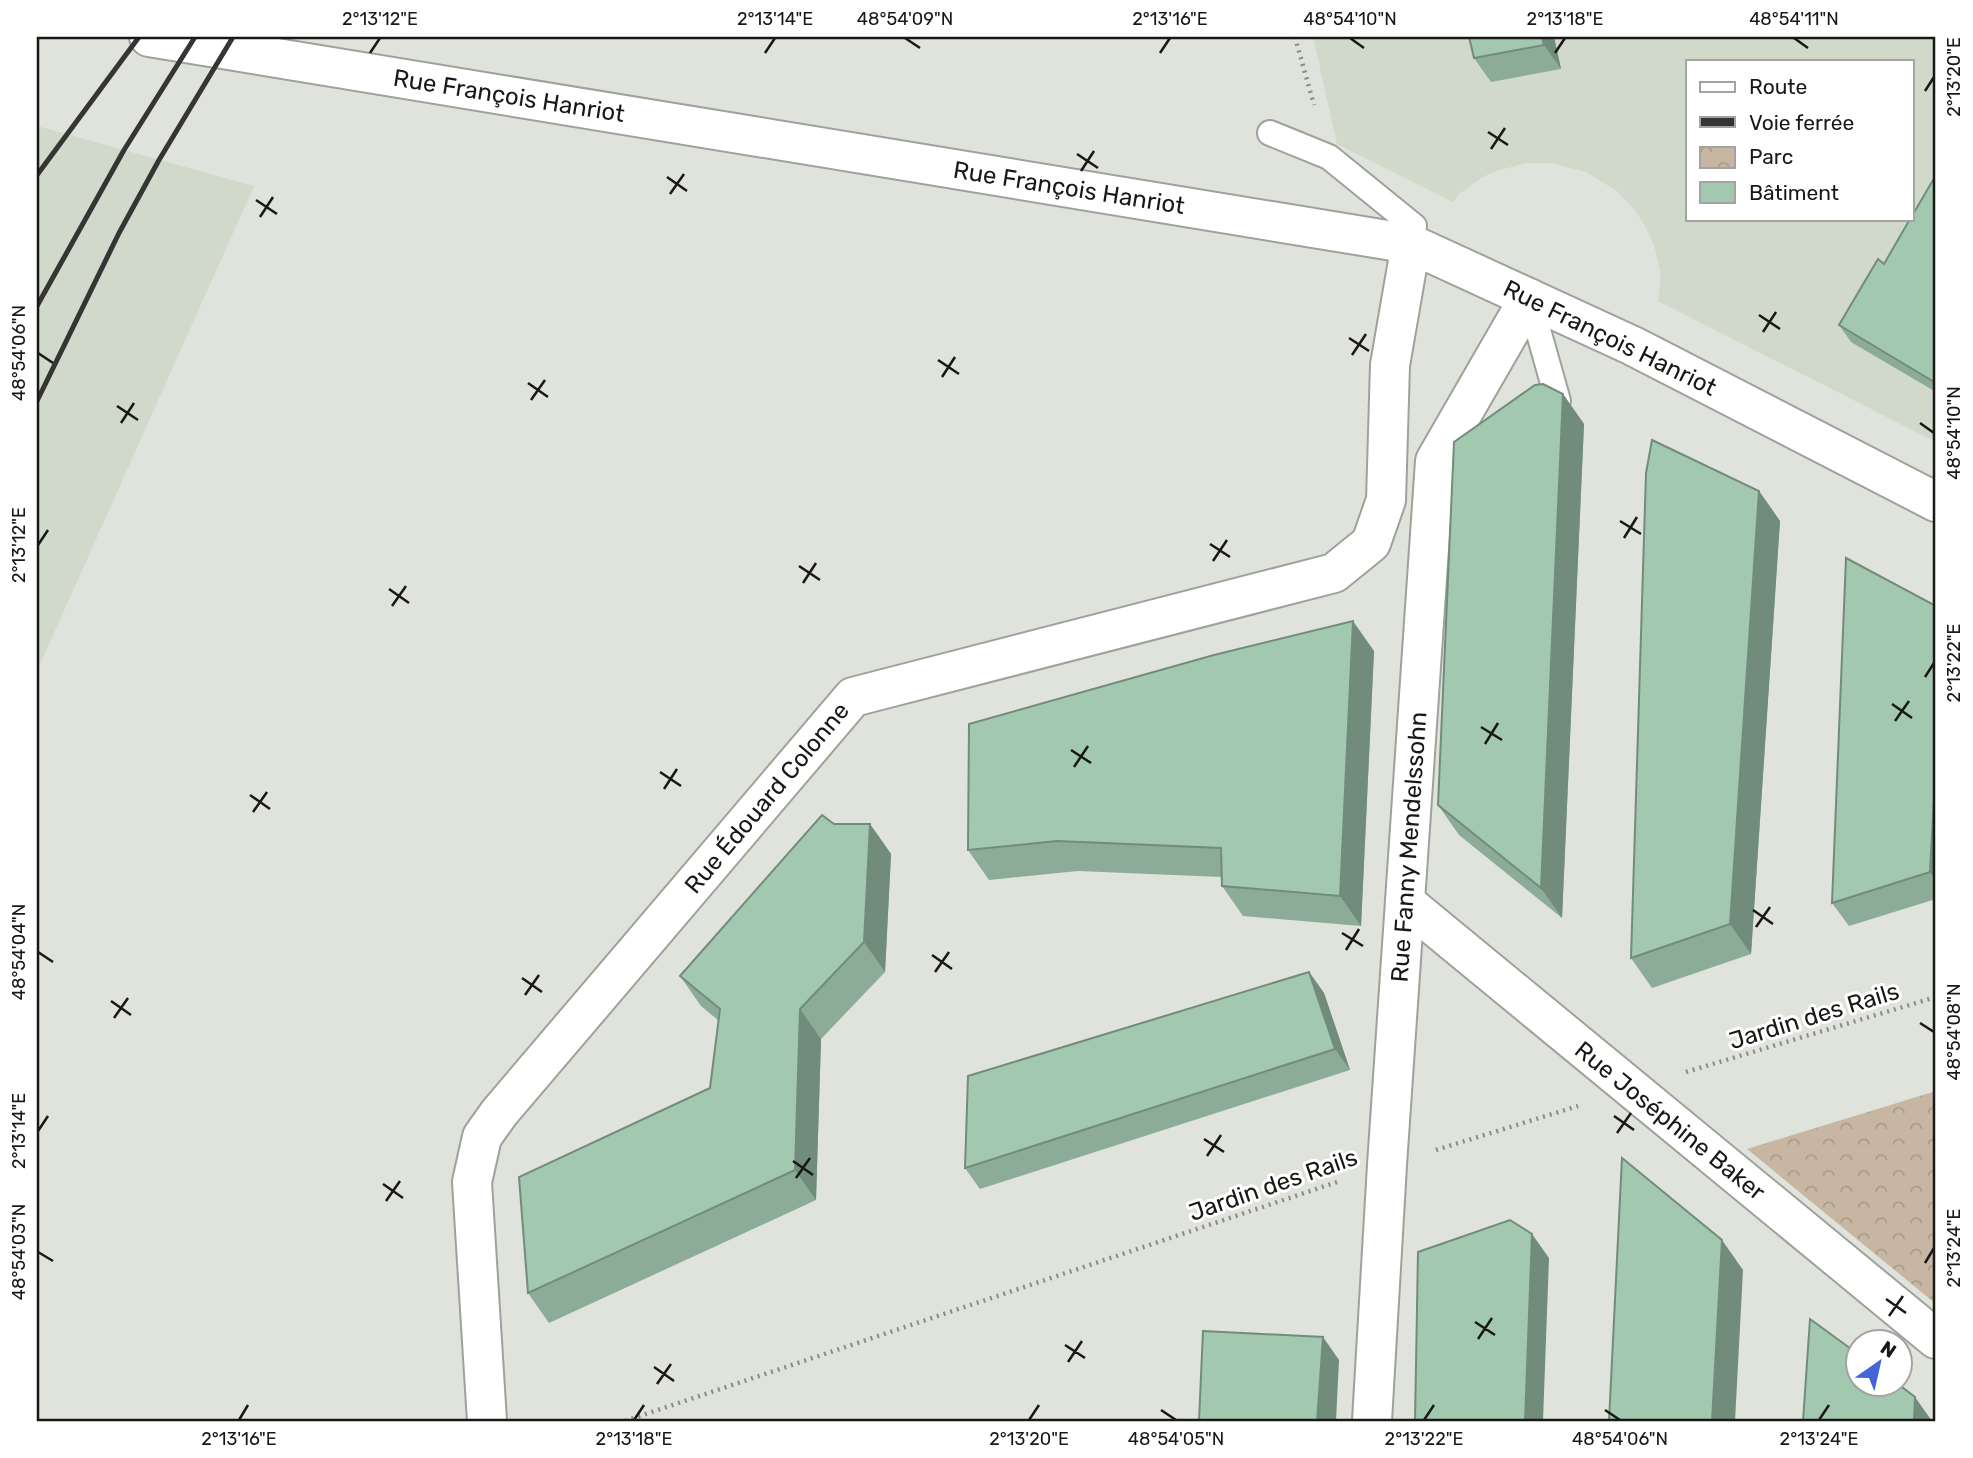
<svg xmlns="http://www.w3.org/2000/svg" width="1973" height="1458" viewBox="0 0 1973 1458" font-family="Rubik,sans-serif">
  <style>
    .built { fill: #d1d9ca; fill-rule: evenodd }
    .park { fill: url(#park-crowns) }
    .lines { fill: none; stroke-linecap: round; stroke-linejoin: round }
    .lane-casing { stroke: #9ea29a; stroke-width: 28 }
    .street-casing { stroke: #9ea29a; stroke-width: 42 }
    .secondary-casing { stroke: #9ea29a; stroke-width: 42 }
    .path { stroke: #8a8d87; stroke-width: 4.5; stroke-dasharray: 2 5; stroke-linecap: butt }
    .lane { stroke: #fff; stroke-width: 24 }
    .street { stroke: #fff; stroke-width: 38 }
    .secondary { stroke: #fff; stroke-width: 38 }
    .rail { stroke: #353633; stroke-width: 5 }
    .wall { fill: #8cac97 }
    .shaded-wall { fill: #728c7b }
    .building { fill: #a3c8b0; stroke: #728c7b; stroke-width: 2 }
    .ticks { fill: none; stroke: #181916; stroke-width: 2.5 }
    .labels { text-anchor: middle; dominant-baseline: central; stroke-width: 6; stroke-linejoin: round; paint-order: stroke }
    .street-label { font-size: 24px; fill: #181916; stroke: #fff }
    .neatline { fill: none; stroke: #181916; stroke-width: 2.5 }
    .ticks-label { font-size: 18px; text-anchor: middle; fill: #181916 }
  </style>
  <defs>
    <pattern id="park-crowns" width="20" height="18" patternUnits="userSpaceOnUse" patternTransform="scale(1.75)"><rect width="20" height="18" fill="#c7b6a1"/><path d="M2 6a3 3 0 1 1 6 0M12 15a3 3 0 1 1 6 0" fill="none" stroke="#aa9c8a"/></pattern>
  </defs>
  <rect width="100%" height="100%" fill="#dfe3db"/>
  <g class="built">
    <path d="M 1313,37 L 1936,37 L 1936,442 L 1658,301 L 1661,278 L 1658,261 L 1654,245 L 1645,226 L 1634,209 L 1617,191 L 1586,172 L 1551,163 L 1526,163 L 1493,172 L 1481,178 L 1459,194 L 1453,202 L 1337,144 ZM 1688,61 L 1912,61 L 1912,219 L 1688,219 Z"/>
    <path d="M 37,126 L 254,186 L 37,671 Z"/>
  </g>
  <path class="park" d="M 1936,1091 L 1936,1304 L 1747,1149 Z"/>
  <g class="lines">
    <defs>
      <g id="lane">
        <path d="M 1270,133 L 1329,157 L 1414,226 L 1411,244"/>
        <path d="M 1529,298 L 1558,401"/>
      </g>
      <g id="street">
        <path d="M 1405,902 L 1936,1339"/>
        <path d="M 487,1421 L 472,1182 L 482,1137 L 499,1113 L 853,697 L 1334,573 L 1371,543 L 1386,500 L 1390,365 L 1411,244"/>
        <path d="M 1372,1421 L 1387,1165 L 1435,461 L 1529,298"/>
      </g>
      <path id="secondary" d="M 149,37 L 1411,244 L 1633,346 L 1936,502"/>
    </defs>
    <use href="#lane" class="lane-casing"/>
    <use href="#street" class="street-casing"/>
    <use href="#secondary" class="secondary-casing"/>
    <g class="path">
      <path d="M 1295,37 L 1314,105"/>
      <path d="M 1686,1072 L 1936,997"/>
      <path d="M 1436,1150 L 1578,1106"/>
      <path d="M 625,1421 L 1337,1182"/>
    </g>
    <use href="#lane" class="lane"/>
    <use href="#street" class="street"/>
    <use href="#secondary" class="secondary"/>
    <g class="rail">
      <path d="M 37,175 L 139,37"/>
      <path d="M 37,306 L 124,150 L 195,37"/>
      <path d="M 37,401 L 119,233 L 159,160 L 233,37"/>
    </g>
  </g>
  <g class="wall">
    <path d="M 1469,37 L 1554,37 L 1561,69 L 1491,82 L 1474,58 Z"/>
    <path d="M 1936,175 L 1936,392 L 1851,342 L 1839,325 L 1884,264 Z"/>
    <path d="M 1563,394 L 1584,424 L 1562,918 L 1459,835 L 1438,805 Z"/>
    <path d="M 1759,491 L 1780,521 L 1751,954 L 1652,988 L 1631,958 Z"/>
    <path d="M 1936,606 L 1936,899 L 1849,926 L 1832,903 Z"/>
    <path d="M 1374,651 L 1361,926 L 1243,916 L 1222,886 L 1222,877 L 1078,871 L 989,880 L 968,850 Z"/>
    <path d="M 834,824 L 870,824 L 891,854 L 885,972 L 821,1039 L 816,1200 L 549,1323 L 528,1293 L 710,1088 L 719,1021 L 701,1006 L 680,976 Z"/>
    <path d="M 1309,972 L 1324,993 L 1350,1070 L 980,1189 L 965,1168 Z"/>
  </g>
  <g class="shaded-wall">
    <path d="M 1542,37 L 1554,37 L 1561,69 L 1544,45 Z"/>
    <path d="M 1563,394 L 1584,424 L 1562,918 L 1541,888 Z"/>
    <path d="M 1759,491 L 1780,521 L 1751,954 L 1730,924 Z"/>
    <path d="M 1353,621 L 1374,651 L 1361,926 L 1340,896 Z"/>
    <path d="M 1936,761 L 1936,882 L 1930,872 Z"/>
    <path d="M 870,824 L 891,854 L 885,972 L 864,942 Z"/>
    <path d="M 1309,972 L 1324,993 L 1350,1070 L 1335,1049 Z"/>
    <path d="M 800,1009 L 821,1039 L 816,1200 L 795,1170 Z"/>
    <path d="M 1532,1234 L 1549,1258 L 1543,1421 L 1525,1421 Z"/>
    <path d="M 1722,1240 L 1743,1270 L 1735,1421 L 1712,1421 Z"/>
    <path d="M 1323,1337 L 1339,1360 L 1336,1421 L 1317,1421 Z"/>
    <path d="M 1915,1397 L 1932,1421 L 1914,1421 Z"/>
  </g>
  <g class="building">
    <path d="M 1469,37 L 1542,37 L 1544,45 L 1474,58 Z"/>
    <path d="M 1936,175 L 1936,383 L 1839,325 L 1878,259 L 1884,264 L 1910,219 L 1912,219 L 1912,216 Z"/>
    <path d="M 1543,384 L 1563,394 L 1541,888 L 1438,805 L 1454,442 L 1535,385 Z"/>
    <path d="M 1652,440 L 1759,491 L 1730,924 L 1631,958 L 1646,473 Z"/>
    <path d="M 1846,558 L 1936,606 L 1936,761 L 1930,872 L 1832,903 Z"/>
    <path d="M 1353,621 L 1340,896 L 1222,886 L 1221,848 L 1057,841 L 968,850 L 969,724 L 1214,655 Z"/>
    <path d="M 822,815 L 834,824 L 870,824 L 864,942 L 800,1009 L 795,1170 L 528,1293 L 519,1177 L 710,1088 L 720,1009 L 680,976 Z"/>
    <path d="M 1309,972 L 1335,1049 L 965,1168 L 968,1076 Z"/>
    <path d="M 1622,1158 L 1722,1240 L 1712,1421 L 1609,1421 Z"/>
    <path d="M 1510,1220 L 1532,1234 L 1525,1421 L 1415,1421 L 1418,1252 Z"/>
    <path d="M 1810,1319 L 1858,1354 L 1858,1384 L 1898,1384 L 1915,1397 L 1914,1421 L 1803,1421 Z"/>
    <path d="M 1203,1331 L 1323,1337 L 1317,1421 L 1199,1421 Z"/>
  </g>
  <path class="ticks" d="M 905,38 L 920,48M 1350,38 L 1364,48M 1794,38 L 1808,48M 370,53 L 380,38M 765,53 L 775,38M 1160,53 L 1170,38M 1555,53 L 1565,38M 1925,91 L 1934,77M 1488,132 L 1508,145M 1491,149 L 1505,128M 1077,154 L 1098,168M 1081,171 L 1094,151M 667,177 L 687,191M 670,194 L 684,174M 256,200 L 277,214M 260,217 L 273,197M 1759,315 L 1780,329M 1763,332 L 1776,312M 1349,338 L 1369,351M 38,353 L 53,363M 1352,355 L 1366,334M 938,360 L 959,374M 942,377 L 955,357M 528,383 L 548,397M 531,400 L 545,380M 117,406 L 138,420M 121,423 L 134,403M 1920,423 L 1934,433M 1620,521 L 1641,534M 1624,538 L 1637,517M 1210,544 L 1230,557M 38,545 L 48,530M 1213,561 L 1227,540M 799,566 L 820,580M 803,583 L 816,563M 389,589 L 409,603M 392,606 L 406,586M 1925,677 L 1934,663M 1892,704 L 1912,718M 1895,721 L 1909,701M 1481,727 L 1502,740M 1485,744 L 1498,723M 1071,750 L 1091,763M 1074,767 L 1088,746M 660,772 L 681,786M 664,789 L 677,769M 250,795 L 270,809M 253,812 L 267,792M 1753,910 L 1773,924M 1756,927 L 1770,907M 1342,933 L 1363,946M 1346,950 L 1359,929M 38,952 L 53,962M 932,955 L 952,969M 935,972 L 949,952M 522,978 L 542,992M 525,995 L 539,975M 111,1001 L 131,1015M 114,1018 L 128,998M 1920,1023 L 1934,1032M 1614,1116 L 1634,1130M 38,1131 L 48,1116M 1617,1133 L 1631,1113M 1204,1139 L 1224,1152M 1207,1156 L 1221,1135M 793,1161 L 813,1175M 796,1178 L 810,1158M 383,1184 L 403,1198M 386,1201 L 400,1181M 38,1252 L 53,1261M 1925,1263 L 1934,1248M 1886,1299 L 1906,1313M 1889,1316 L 1903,1296M 1475,1322 L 1495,1335M 1478,1339 L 1492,1318M 1065,1345 L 1085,1358M 1068,1362 L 1082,1341M 654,1367 L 674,1381M 657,1384 L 671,1364M 1161,1410 L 1176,1420M 1605,1410 L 1620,1420M 239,1420 L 248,1405M 634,1420 L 644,1405M 1029,1420 L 1039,1405M 1424,1420 L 1434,1405M 1819,1420 L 1829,1405"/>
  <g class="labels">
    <g class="street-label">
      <text transform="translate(509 96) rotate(9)">Rue François Hanriot</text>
      <text transform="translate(1069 188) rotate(9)">Rue François Hanriot</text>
      <text transform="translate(1610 338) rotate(26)">Rue François Hanriot</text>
      <text transform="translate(767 798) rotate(-50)">Rue Édouard Colonne</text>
      <text transform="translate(1409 847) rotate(-86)">Rue Fanny Mendelssohn</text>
      <text transform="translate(1814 1016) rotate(-17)">Jardin des Rails</text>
      <text transform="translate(1670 1121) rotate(39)">Rue Joséphine Baker</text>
      <text transform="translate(1273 1185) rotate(-19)">Jardin des Rails</text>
    </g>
  </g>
  <rect width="1973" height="1458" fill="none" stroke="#ffffff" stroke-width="77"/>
  <rect x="1686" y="60" width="228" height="161" fill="#ffffff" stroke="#a3a3a2" stroke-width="2"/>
  <rect x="1700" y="82" width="35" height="10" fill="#ffffff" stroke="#a3a3a2" stroke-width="2"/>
  <text x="1749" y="94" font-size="21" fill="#181916">Route</text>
  <rect x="1700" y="117" width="35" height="10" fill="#353633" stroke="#a3a3a2" stroke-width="2"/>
  <text x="1749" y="130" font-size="21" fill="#181916">Voie ferrée</text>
  <rect x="1700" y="147" width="35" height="21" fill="url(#park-crowns)" stroke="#a3a3a2" stroke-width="2"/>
  <text x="1749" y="164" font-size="21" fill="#181916">Parc</text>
  <rect x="1700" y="182" width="35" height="21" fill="#a3c8b0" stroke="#a3a3a2" stroke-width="2"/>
  <text x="1749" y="200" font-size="21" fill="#181916">Bâtiment</text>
  <g transform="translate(1879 1363) rotate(34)"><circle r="33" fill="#ffffff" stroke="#a3a3a2" stroke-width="2"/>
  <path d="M0-5L12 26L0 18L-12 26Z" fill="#4464d7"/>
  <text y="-10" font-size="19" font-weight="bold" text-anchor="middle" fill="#181916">N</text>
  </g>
  <rect x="38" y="38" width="1896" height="1382" class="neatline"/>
  <g class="ticks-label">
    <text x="380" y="25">2°13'12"E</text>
    <text x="775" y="25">2°13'14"E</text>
    <text x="905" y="25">48°54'09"N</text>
    <text x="1170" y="25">2°13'16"E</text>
    <text x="1350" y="25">48°54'10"N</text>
    <text x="1565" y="25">2°13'18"E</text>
    <text x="1794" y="25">48°54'11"N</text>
    <text transform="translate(1954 77) rotate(-90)" y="6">2°13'20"E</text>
    <text transform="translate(19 353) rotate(-90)" y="6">48°54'06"N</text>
    <text transform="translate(1954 433) rotate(-90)" y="6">48°54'10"N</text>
    <text transform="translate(19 545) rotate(-90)" y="6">2°13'12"E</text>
    <text transform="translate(1954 663) rotate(-90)" y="6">2°13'22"E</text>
    <text transform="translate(19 952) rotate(-90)" y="6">48°54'04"N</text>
    <text transform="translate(1954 1032) rotate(-90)" y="6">48°54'08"N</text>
    <text transform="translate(19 1131) rotate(-90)" y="6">2°13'14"E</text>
    <text transform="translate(1954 1248) rotate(-90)" y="6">2°13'24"E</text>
    <text transform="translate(19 1252) rotate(-90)" y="6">48°54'03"N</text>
    <text x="239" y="1445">2°13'16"E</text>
    <text x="634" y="1445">2°13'18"E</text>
    <text x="1029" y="1445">2°13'20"E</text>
    <text x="1176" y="1445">48°54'05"N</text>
    <text x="1424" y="1445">2°13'22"E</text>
    <text x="1620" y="1445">48°54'06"N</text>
    <text x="1819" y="1445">2°13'24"E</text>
  </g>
</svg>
